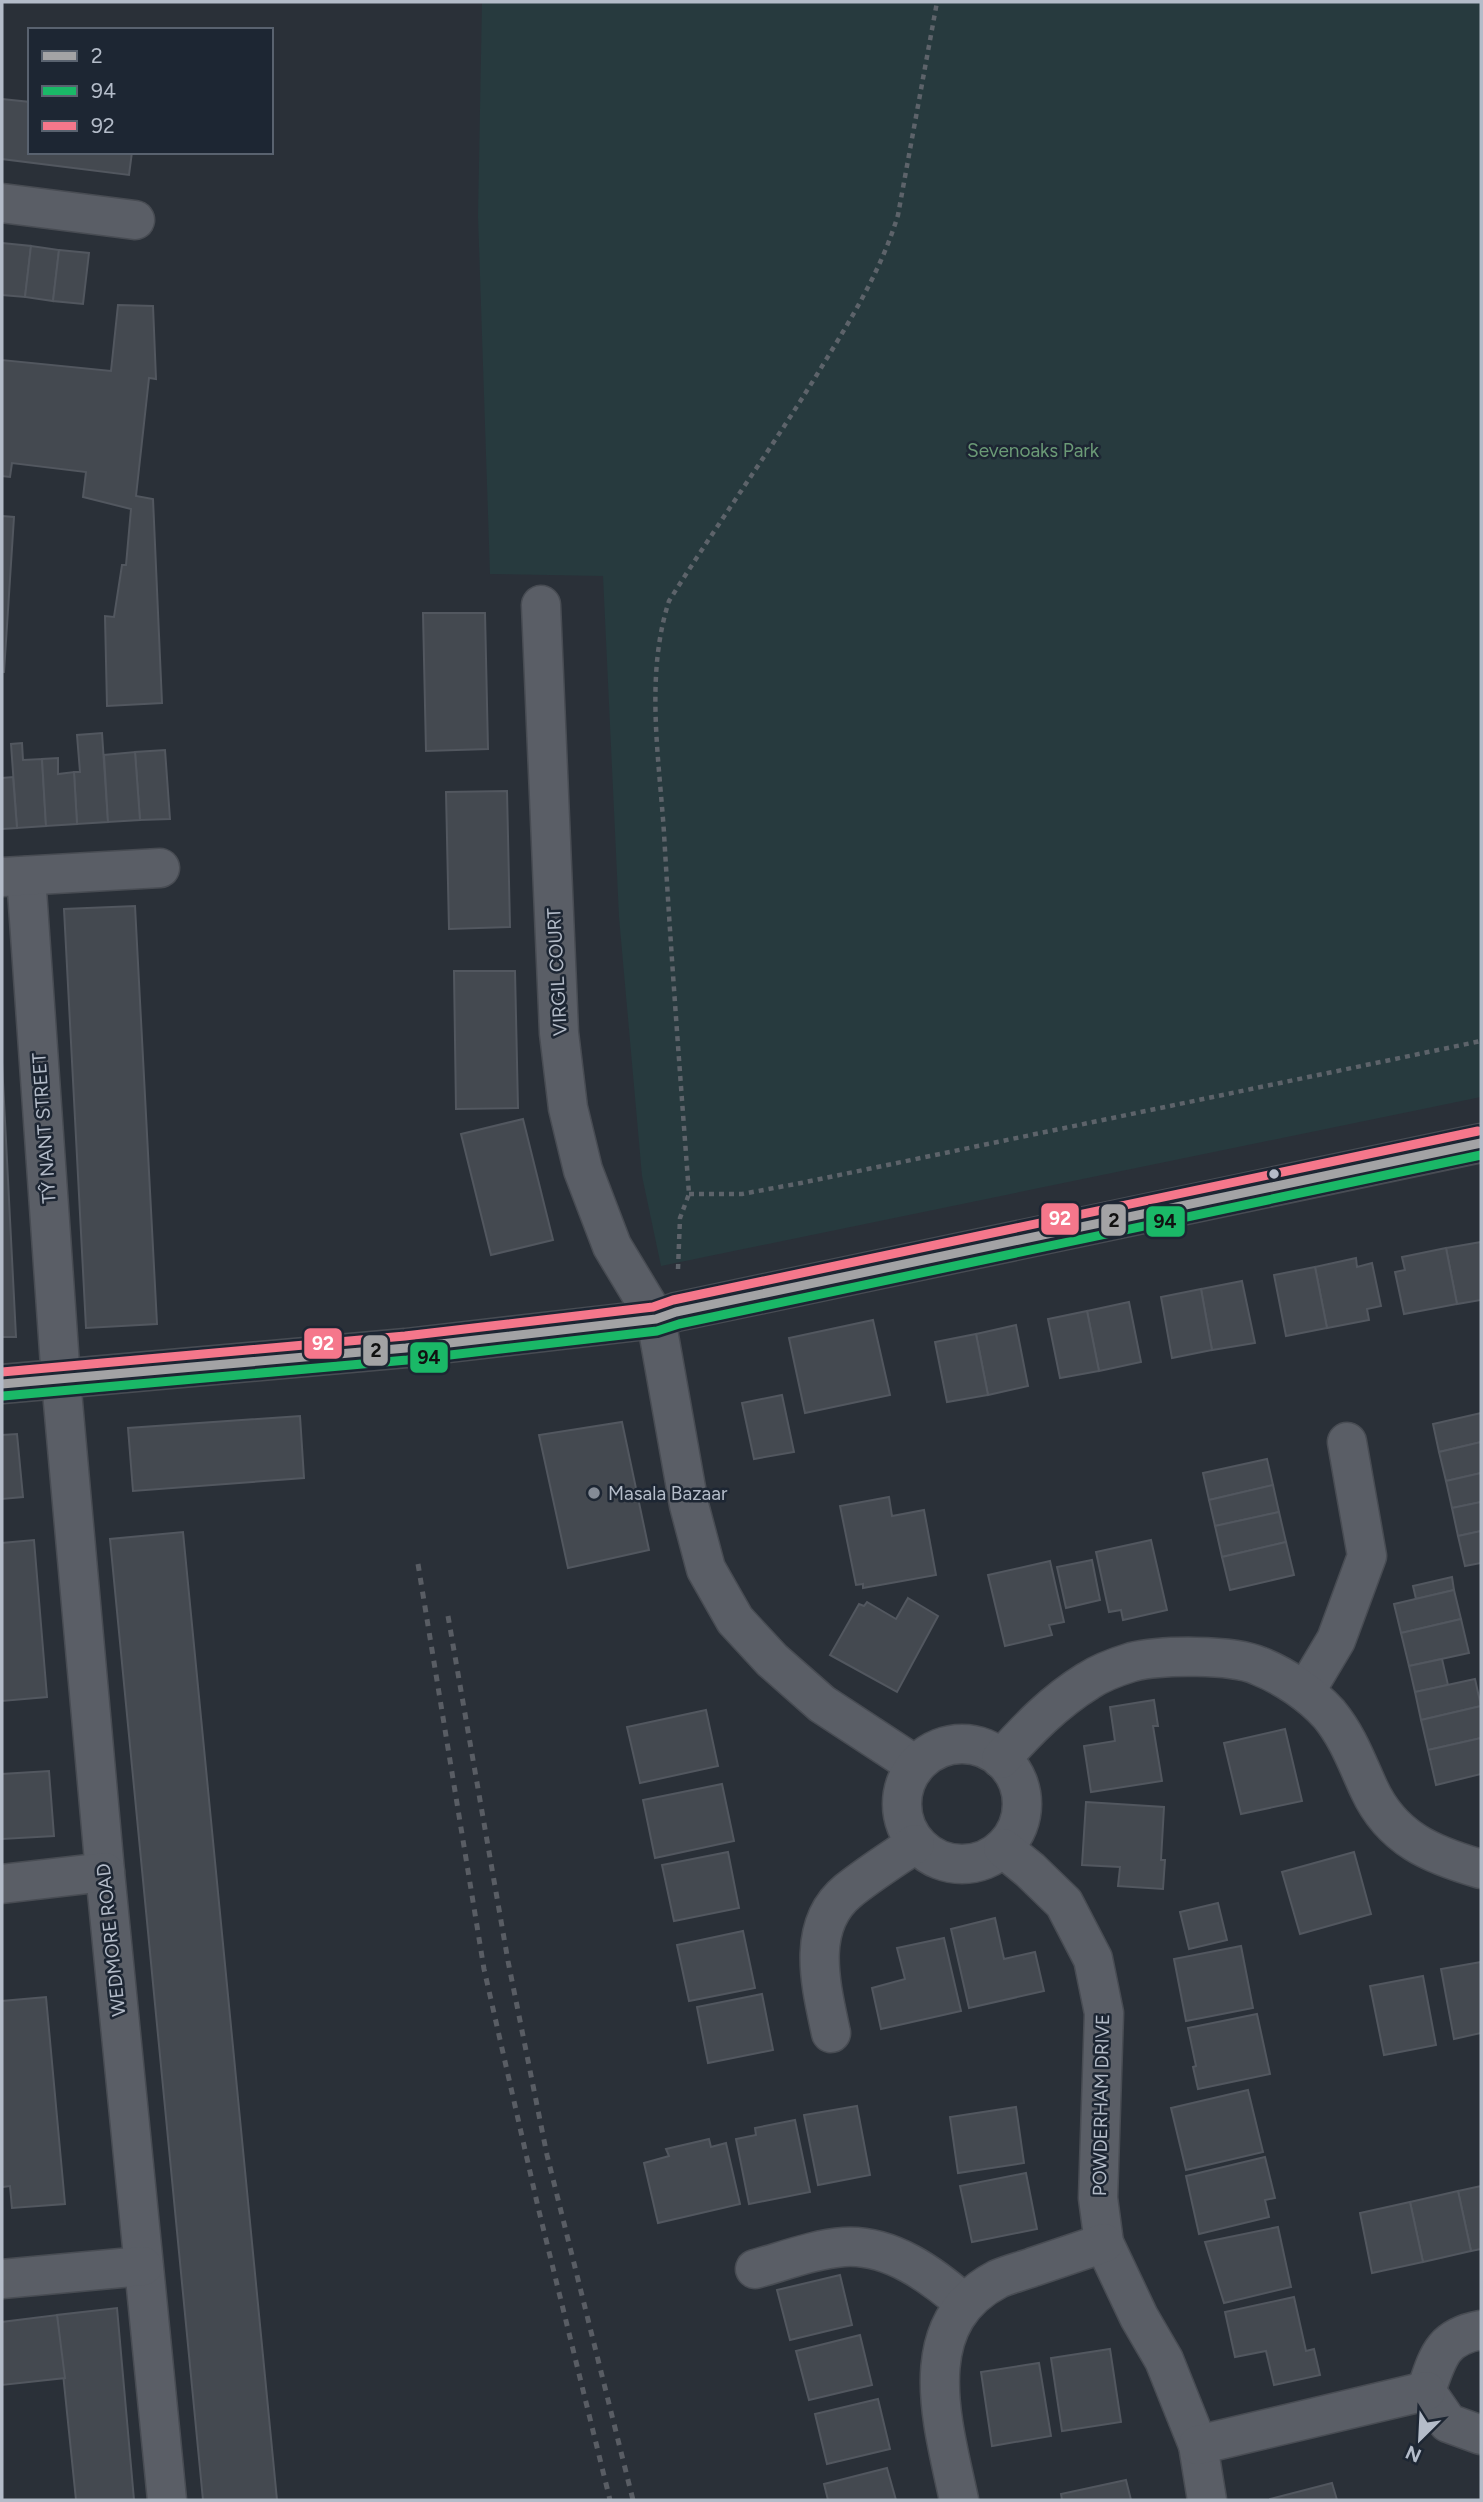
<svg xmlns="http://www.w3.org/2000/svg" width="1483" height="2502" viewBox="0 0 1483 2502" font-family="Figtree,sans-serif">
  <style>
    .green { fill: #273a3e }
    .building { fill: #444950; stroke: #52575f; stroke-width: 2 }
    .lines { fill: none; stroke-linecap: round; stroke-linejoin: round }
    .minor-casing { stroke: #484c53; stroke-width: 41 }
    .path { stroke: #5d636a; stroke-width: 4.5; stroke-dasharray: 5 5; stroke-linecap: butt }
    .minor { stroke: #5a5e66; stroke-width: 38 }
    .rail { stroke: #595d64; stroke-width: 5; stroke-dasharray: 7 7; stroke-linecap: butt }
    .bus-1-casing { stroke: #1d2633; stroke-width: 14 }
    .bus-2-casing { stroke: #1d2633; stroke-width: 14 }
    .bus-3-casing { stroke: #1d2633; stroke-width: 14 }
    .bus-1 { stroke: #a3a3a5; stroke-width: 9 }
    .bus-2 { stroke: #1ab867; stroke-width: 9 }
    .bus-3 { stroke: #f5778b; stroke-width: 9 }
    .bus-dot { fill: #b4bcc9; stroke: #1d2633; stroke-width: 2.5 }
    .poi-dot { fill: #848b96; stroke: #1d2633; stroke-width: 2.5 }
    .labels { text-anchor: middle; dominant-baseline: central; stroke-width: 5; stroke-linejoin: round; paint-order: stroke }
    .park-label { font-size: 19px; fill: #6b9a76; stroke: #1d2633 }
    .street-label { font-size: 19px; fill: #b4bcc9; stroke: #1d2633 }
    .poi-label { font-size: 19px; fill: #b4bcc9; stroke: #1d2633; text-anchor: start }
    .line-badge { stroke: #1d2633; stroke-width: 2.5 }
    .badge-label { font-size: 19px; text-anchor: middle; font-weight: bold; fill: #fff }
    .pale-badge-label { font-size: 19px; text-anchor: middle; font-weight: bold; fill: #111 }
  </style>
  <rect width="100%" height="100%" fill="#2a3038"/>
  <path class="green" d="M 482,2 L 1481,2 L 1481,1097 L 661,1266 L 642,1176 L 619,917 L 603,576 L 490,574 L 478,216 Z"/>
  <g class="building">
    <path d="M 2,99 L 30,102 L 30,152 L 132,152 L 129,175 L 2,159 Z"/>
    <path d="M 2,243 L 31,246 L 25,297 L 2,295 Z"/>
    <path d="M 31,246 L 59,250 L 53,301 L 25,297 Z"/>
    <path d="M 59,250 L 89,253 L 83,304 L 53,301 Z"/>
    <path d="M 118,305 L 153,306 L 156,379 L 149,378 L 136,496 L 153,499 L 162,703 L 107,706 L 105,616 L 114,617 L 122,565 L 126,565 L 131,509 L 83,497 L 86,472 L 12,463 L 10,477 L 2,476 L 2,360 L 111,371 Z"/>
    <path d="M 2,516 L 14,517 L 4,672 L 2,672 Z"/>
    <path d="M 423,613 L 485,613 L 488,749 L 426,751 Z"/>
    <path d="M 102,733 L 108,822 L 77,824 L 74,772 L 80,772 L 77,735 Z"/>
    <path d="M 22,743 L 23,760 L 42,759 L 46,826 L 17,828 L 11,744 Z"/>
    <path d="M 165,750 L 170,819 L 140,820 L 135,752 Z"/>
    <path d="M 135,752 L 140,820 L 108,822 L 104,755 Z"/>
    <path d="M 58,758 L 58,774 L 74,772 L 77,824 L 46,826 L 42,759 Z"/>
    <path d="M 13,777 L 17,828 L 2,829 L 2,778 Z"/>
    <path d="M 507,791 L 510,927 L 449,929 L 446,792 Z"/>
    <path d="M 135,906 L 157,1324 L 86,1328 L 64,909 Z"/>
    <path d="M 454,971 L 515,971 L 518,1108 L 456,1109 Z"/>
    <path d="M 2,1062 L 16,1337 L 2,1337 Z"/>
    <path d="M 523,1119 L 553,1240 L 491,1255 L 461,1134 Z"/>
    <path d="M 1481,1242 L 1481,1300 L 1457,1304 L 1446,1248 Z"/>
    <path d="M 1446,1248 L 1457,1304 L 1404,1314 L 1395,1272 L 1405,1270 L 1402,1257 Z"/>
    <path d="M 1356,1258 L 1357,1267 L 1372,1263 L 1381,1306 L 1367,1309 L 1369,1320 L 1327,1328 L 1315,1267 Z"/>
    <path d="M 1315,1267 L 1327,1328 L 1286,1336 L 1274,1275 Z"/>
    <path d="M 1242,1281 L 1255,1343 L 1212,1350 L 1201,1289 Z"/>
    <path d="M 1201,1289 L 1212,1350 L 1172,1358 L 1161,1297 Z"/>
    <path d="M 1129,1302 L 1141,1362 L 1099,1371 L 1087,1311 Z"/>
    <path d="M 1087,1311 L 1099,1371 L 1060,1378 L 1048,1319 Z"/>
    <path d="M 873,1320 L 890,1395 L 805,1413 L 789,1338 Z"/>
    <path d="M 1016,1325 L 1028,1386 L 988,1395 L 976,1334 Z"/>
    <path d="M 976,1334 L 988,1395 L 947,1402 L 935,1342 Z"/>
    <path d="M 782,1395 L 794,1452 L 754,1459 L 742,1403 Z"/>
    <path d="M 1481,1413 L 1481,1442 L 1439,1452 L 1433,1424 Z"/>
    <path d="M 300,1416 L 304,1478 L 133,1491 L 128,1428 Z"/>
    <path d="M 622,1422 L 649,1550 L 568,1568 L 539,1435 Z"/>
    <path d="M 17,1434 L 23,1497 L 2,1499 L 2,1435 Z"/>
    <path d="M 1481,1442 L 1481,1473 L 1446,1481 L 1439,1452 Z"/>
    <path d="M 1267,1459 L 1273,1485 L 1209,1500 L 1203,1473 Z"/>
    <path d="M 1481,1473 L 1481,1502 L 1452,1508 L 1446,1481 Z"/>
    <path d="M 1273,1485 L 1279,1512 L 1215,1526 L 1209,1500 Z"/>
    <path d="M 889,1497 L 892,1516 L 924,1510 L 936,1575 L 863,1588 L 863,1584 L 856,1585 L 840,1506 Z"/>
    <path d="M 1481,1502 L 1481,1531 L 1458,1536 L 1452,1508 Z"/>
    <path d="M 1279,1512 L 1286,1542 L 1222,1557 L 1215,1526 Z"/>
    <path d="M 1481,1531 L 1481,1563 L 1465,1566 L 1458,1536 Z"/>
    <path d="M 183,1532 L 277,2500 L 203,2500 L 110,1539 Z"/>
    <path d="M 34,1540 L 47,1697 L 2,1701 L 2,1543 Z"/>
    <path d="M 1151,1540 L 1167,1610 L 1123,1620 L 1121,1610 L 1109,1612 L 1096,1552 Z"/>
    <path d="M 1286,1542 L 1294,1575 L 1230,1590 L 1222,1557 Z"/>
    <path d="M 1092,1560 L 1100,1600 L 1066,1608 L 1057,1567 Z"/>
    <path d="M 1050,1561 L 1064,1622 L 1049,1625 L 1052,1635 L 1005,1646 L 988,1575 Z"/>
    <path d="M 1452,1577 L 1454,1590 L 1416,1599 L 1413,1586 Z"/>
    <path d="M 1454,1590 L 1461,1619 L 1401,1633 L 1394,1604 Z"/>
    <path d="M 908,1598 L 938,1616 L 897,1692 L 830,1655 L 859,1604 L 864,1606 L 867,1602 L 896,1619 Z"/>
    <path d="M 1461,1619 L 1469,1653 L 1409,1666 L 1401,1633 Z"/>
    <path d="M 1442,1659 L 1448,1685 L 1415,1692 L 1409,1666 Z"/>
    <path d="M 1475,1679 L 1481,1706 L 1421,1720 L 1415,1692 Z"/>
    <path d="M 1154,1700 L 1158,1726 L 1153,1726 L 1162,1781 L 1091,1792 L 1084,1746 L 1115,1741 L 1110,1707 Z"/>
    <path d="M 1481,1706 L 1481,1738 L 1428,1750 L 1421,1720 Z"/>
    <path d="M 706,1710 L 718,1766 L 640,1783 L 627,1727 Z"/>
    <path d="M 1285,1729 L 1302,1801 L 1241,1814 L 1224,1743 Z"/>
    <path d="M 1481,1738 L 1481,1774 L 1436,1785 L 1428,1750 Z"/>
    <path d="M 49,1771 L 54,1836 L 2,1839 L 2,1774 Z"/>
    <path d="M 722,1784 L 734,1841 L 655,1858 L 643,1800 Z"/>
    <path d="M 1086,1802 L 1164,1807 L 1161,1860 L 1165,1860 L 1163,1889 L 1118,1886 L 1120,1867 L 1082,1865 Z"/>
    <path d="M 728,1852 L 739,1908 L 674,1921 L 662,1865 Z"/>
    <path d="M 1354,1852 L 1371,1914 L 1300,1934 L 1282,1872 Z"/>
    <path d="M 1218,1903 L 1227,1940 L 1189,1949 L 1180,1912 Z"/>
    <path d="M 995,1918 L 1004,1959 L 1035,1952 L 1044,1991 L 969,2008 L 951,1929 Z"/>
    <path d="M 743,1931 L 755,1988 L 689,2001 L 677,1945 Z"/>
    <path d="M 944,1938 L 961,2011 L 881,2029 L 872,1988 L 905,1979 L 897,1948 Z"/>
    <path d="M 1241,1946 L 1253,2008 L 1186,2021 L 1174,1959 Z"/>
    <path d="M 1481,1962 L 1481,2033 L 1454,2039 L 1441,1969 Z"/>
    <path d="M 1423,1976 L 1436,2045 L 1384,2055 L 1370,1986 Z"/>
    <path d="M 762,1994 L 773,2050 L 708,2063 L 697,2007 Z"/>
    <path d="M 46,1997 L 65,2204 L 12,2208 L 10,2186 L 2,2187 L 2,2001 Z"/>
    <path d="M 1257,2014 L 1270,2074 L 1198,2089 L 1193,2067 L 1196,2066 L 1188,2028 Z"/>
    <path d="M 1248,2090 L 1263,2152 L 1186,2170 L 1171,2108 Z"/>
    <path d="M 857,2106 L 870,2175 L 818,2185 L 804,2115 Z"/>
    <path d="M 1016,2107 L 1024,2163 L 958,2173 L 950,2117 Z"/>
    <path d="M 795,2120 L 810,2192 L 749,2204 L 736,2139 L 756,2135 L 755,2128 Z"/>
    <path d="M 709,2139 L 711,2147 L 726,2143 L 740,2204 L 658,2223 L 644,2163 L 669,2156 L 666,2149 Z"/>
    <path d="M 1265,2157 L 1275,2198 L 1265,2200 L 1269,2217 L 1199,2234 L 1186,2176 Z"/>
    <path d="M 1026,2173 L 1037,2229 L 972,2242 L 960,2186 Z"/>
    <path d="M 1481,2186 L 1481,2249 L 1471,2251 L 1458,2191 Z"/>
    <path d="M 1458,2191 L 1471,2251 L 1423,2262 L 1410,2202 Z"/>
    <path d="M 1410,2202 L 1423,2262 L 1372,2273 L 1360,2213 Z"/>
    <path d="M 1278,2227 L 1291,2287 L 1224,2303 L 1205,2242 Z"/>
    <path d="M 840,2275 L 852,2325 L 790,2340 L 777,2290 Z"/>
    <path d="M 1294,2297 L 1306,2351 L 1314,2349 L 1320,2375 L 1274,2385 L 1266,2351 L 1235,2357 L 1225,2312 Z"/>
    <path d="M 117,2308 L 134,2500 L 76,2500 L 57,2315 Z"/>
    <path d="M 57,2315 L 65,2378 L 2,2385 L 2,2322 Z"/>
    <path d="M 860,2335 L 872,2385 L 809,2400 L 796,2351 Z"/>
    <path d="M 1110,2349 L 1121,2422 L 1062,2431 L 1051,2358 Z"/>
    <path d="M 1039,2363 L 1051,2436 L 992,2446 L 981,2372 Z"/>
    <path d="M 878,2399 L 890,2449 L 827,2464 L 815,2414 Z"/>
    <path d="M 887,2468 L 896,2500 L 828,2500 L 824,2484 Z"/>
    <path d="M 1126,2480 L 1131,2500 L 1062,2500 L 1061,2494 Z"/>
    <path d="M 1332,2483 L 1337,2500 L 1270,2500 L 1270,2499 Z"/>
  </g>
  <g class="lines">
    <defs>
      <g id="minor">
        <path d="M 2,203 L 135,220"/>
        <path d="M 541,605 L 559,1033 L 568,1108 L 583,1170 L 612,1246 L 656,1319 L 689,1505 L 706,1569 L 735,1620 L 772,1660 L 822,1704 L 915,1765"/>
        <path d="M 26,876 L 61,1380 L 105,1872 L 167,2500"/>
        <path d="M 2,877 L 160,868"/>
        <path d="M 2,1384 L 406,1348 L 656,1319 L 676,1312 L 1481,1143"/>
        <path d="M 1305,1692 L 1336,1640 L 1367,1556 L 1347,1442"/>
        <circle cx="962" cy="1804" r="60"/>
        <path d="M 1001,1759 C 1028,1729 1054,1702 1088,1681 C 1100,1673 1119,1666 1132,1662 C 1161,1655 1232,1654 1259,1666 C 1284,1676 1311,1694 1329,1714 C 1348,1737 1357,1763 1369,1789 C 1392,1839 1432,1855 1481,1869"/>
        <path d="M 1003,1848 L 1030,1870 L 1064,1903 L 1093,1959 L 1104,2013 L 1098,2198 L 1104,2243 L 1139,2317 L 1164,2360 L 1198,2445 L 1207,2500"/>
        <path d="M 2,1884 L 105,1872"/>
        <path d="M 831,2033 C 821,1986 805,1926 848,1891 C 869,1874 893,1859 915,1844"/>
        <path d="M 755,2269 C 784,2261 815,2249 844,2247 C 890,2244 932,2275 964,2303"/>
        <path d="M 2,2279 L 143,2266"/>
        <path d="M 1426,2391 C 1438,2356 1442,2337 1481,2330"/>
        <path d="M 1426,2391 L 1448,2423 L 1481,2435"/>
        <path d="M 1198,2445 L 1426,2391"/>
        <path d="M 959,2500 C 943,2424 911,2324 998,2279 C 1009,2274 1022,2271 1033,2267 C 1057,2259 1080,2251 1104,2243"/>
      </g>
    </defs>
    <use href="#minor" class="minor-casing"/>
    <g class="path">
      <path d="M 689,1194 L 742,1194 L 801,1183 L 1481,1041"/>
      <path d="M 678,1269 L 680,1218 L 689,1194 C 680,1074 671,954 664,833 C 659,757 645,675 669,601 C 719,521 775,444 824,363 C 853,316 882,268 898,215 L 937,2"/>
    </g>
    <use href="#minor" class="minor"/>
    <g class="rail">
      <path d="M 418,1564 L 484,1969 L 538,2207 L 610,2500"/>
      <path d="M 448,1616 L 508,1961 L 547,2155 L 633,2500"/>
    </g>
    <defs>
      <path id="bus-1" d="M 2,1384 L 406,1348 L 656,1319 L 676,1312 L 1481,1143"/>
      <path id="bus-2" d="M 3,1396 L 407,1360 L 657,1331 L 679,1324 L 1481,1155"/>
      <path id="bus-3" d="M 2,1372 L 405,1336 L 653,1307 L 673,1300 L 1478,1131"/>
    </defs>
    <use href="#bus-1" class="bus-1-casing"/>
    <use href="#bus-2" class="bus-2-casing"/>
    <use href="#bus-3" class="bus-3-casing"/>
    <use href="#bus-1" class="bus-1"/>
    <use href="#bus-2" class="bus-2"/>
    <use href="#bus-3" class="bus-3"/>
  </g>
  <circle class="bus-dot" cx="1274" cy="1174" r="6"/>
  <circle class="poi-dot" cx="594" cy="1493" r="7"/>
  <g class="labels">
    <g class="park-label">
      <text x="1033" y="450">Sevenoaks Park</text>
    </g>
    <g class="street-label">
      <text transform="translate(557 972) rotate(-93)">VIRGIL COURT</text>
      <text transform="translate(44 1128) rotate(-94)">TŶ NANT STREET</text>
      <text transform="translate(111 1940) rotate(-96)">WEDMORE ROAD</text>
      <text transform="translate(1101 2105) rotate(-89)">POWDERHAM DRIVE</text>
    </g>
    <g class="poi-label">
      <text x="608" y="1493">Masala Bazaar</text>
    </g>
  </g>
  <g class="line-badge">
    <rect x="1040" y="1202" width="40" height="34" rx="7" fill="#f5778b"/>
    <rect x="1100" y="1203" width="27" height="34" rx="7" fill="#a3a3a5"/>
    <rect x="1145" y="1205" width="41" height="33" rx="7" fill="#1ab867"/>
    <rect x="303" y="1327" width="40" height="33" rx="7" fill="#f5778b"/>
    <rect x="362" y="1334" width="27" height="33" rx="7" fill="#a3a3a5"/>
    <rect x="409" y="1341" width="40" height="33" rx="7" fill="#1ab867"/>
  </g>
  <g class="badge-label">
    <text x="1060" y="1225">92</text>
    <text x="323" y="1350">92</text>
  </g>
  <g class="pale-badge-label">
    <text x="1114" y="1227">2</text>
    <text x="1165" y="1228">94</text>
    <text x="376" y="1357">2</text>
    <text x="429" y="1364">94</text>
  </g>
  <rect width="1483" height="2502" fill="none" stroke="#b4bcc9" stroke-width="7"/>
  <rect x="28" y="28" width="245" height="126" fill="#1d2633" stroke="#59626f" stroke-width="2"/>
  <rect x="42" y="51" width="35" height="10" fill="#a3a3a5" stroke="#59626f" stroke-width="2"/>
  <text x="91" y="63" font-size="21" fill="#b4bcc9">2</text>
  <rect x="42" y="86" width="35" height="10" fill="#1ab867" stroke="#59626f" stroke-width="2"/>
  <text x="91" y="98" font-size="21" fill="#b4bcc9">94</text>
  <rect x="42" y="121" width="35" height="10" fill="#f5778b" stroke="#59626f" stroke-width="2"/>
  <text x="91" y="133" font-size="21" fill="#b4bcc9">92</text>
  <g transform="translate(1420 2439) rotate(204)" stroke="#1d2633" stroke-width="5" paint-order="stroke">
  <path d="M0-5L12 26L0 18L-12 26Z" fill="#b4bcc9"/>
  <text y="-10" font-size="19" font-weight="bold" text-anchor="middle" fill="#b4bcc9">N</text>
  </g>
</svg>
